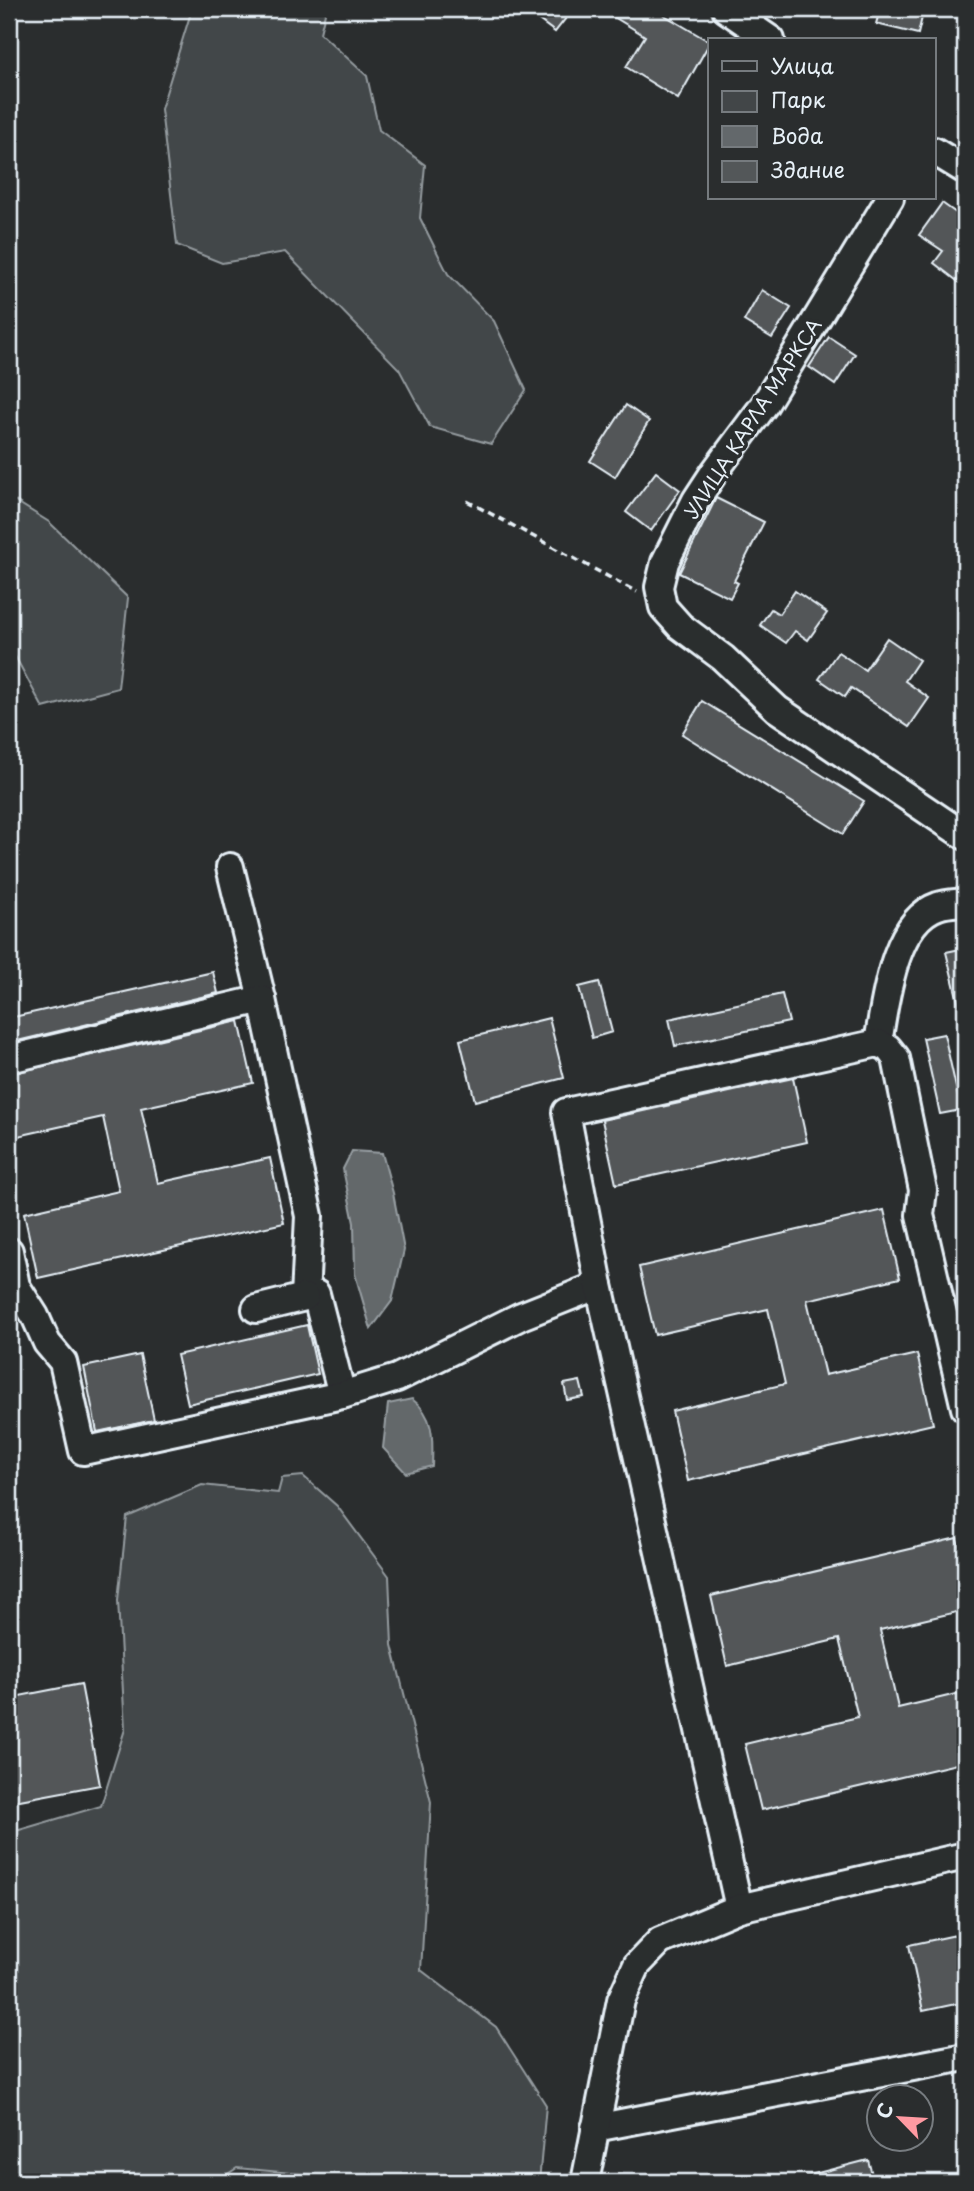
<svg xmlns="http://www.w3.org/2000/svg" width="974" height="2191" viewBox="0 0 974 2191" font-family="'Playpen Sans',sans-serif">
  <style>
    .green { fill: #424648; stroke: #959ca0; stroke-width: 2 }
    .water { fill: #63686b; stroke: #989fa3; stroke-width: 2 }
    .building { fill: #535759; stroke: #e8f1f8; stroke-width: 2 }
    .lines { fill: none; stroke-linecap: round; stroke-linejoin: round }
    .minor-casing { stroke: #e8f1f8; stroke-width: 32 }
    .path { stroke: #e8f1f8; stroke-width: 3.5; stroke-dasharray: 7 5; stroke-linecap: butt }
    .minor { stroke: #2a2d2e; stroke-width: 26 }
    .labels { text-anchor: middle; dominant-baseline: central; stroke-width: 7; stroke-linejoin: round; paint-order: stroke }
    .street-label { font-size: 19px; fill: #e8f1f8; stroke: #2a2d2e }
  </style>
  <rect width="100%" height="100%" fill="#2a2d2e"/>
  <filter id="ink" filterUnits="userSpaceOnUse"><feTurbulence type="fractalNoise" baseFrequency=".0143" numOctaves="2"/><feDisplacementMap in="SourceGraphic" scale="14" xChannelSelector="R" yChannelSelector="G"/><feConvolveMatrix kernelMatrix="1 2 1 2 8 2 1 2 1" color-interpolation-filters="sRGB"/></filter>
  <g filter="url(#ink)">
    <g class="green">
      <path d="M 192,9 L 326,9 L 320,33 L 367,76 L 379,130 L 425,165 L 420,218 L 448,274 L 494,321 L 526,390 L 491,444 L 430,427 L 399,369 L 285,252 L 222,263 L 177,245 L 161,109 Z"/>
      <path d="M 9,497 L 49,522 L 128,598 L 118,688 L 43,708 L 9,645 Z"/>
      <path d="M 303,1476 L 337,1506 L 389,1576 L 392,1645 L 431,1802 L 421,1970 L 496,2027 L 546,2105 L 539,2182 L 313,2182 L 312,2175 L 237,2168 L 215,2182 L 144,2182 L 128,2174 L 115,2182 L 9,2182 L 9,1833 L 101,1806 L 125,1729 L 118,1600 L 127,1517 L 202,1485 L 278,1493 L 282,1478 Z"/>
    </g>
    <g class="water">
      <path d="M 352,1151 L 382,1153 L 393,1193 L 404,1250 L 392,1301 L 371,1329 L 355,1274 L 354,1223 L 343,1169 Z"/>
      <path d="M 412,1399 C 435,1416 433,1440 432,1466 L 406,1473 L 383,1448 L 388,1404 Z"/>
    </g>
    <g class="building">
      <path d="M 524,9 L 573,9 L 555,32 Z"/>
      <path d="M 601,9 L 654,9 L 710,42 L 678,99 L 626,67 L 645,36 Z"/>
      <path d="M 880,9 L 924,9 L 918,34 L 876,24 Z"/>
      <path d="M 942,203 L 963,218 L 959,223 L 965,228 L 965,287 L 934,263 L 943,251 L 919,235 Z"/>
      <path d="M 762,290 L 791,308 L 772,338 L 744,321 Z"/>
      <path d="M 829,337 L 855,354 L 835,385 L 809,367 Z"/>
      <path d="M 626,405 L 649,421 L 615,477 L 590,461 Z"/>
      <path d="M 656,472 L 680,490 L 651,531 L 626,512 Z"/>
      <path d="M 716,498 L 764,522 L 734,581 L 738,583 L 730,598 L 679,573 Z"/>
      <path d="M 795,591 L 827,613 L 808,640 L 795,631 L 786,643 L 760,625 L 771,609 L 779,614 Z"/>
      <path d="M 887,638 L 919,660 L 905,681 L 929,698 L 909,727 L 851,688 L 845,697 L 819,679 L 838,652 L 865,670 Z"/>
      <path d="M 702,701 L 864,801 L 843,834 L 682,734 Z"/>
      <path d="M 965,948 L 965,1004 L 959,1005 L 946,952 Z"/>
      <path d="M 213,972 L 218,993 L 9,1043 L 9,1018 Z"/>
      <path d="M 599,982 L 612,1032 L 592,1038 L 579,987 Z"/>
      <path d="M 782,994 L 789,1022 L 675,1046 L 669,1019 Z"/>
      <path d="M 549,1018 L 564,1078 L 475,1101 L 460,1040 Z"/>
      <path d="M 239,1021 L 253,1083 L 141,1108 L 158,1183 L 270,1158 L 284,1223 L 38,1278 L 24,1213 L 119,1191 L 103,1117 L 9,1138 L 9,1074 Z"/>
      <path d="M 944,1034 L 961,1110 L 940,1114 L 923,1038 Z"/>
      <path d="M 793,1078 L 807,1142 L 616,1184 L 602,1120 Z"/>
      <path d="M 884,1210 L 900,1278 L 807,1300 L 825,1375 L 917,1354 L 933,1424 L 688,1481 L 672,1411 L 785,1384 L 768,1309 L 655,1335 L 639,1267 Z"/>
      <path d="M 307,1325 L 318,1374 L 188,1404 L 177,1355 Z"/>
      <path d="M 140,1355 L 154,1420 L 97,1432 L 84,1367 Z"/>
      <path d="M 580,1381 L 584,1397 L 567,1400 L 564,1384 Z"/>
      <path d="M 957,1538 L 965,1573 L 965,1610 L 880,1630 L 898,1708 L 965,1692 L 965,1762 L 761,1810 L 745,1744 L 858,1717 L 839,1639 L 727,1666 L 711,1596 Z"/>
      <path d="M 81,1684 L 100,1785 L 9,1802 L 9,1698 Z"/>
      <path d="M 965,1933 L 965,2002 L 923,2011 L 909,1945 Z"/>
      <path d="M 868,2160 L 874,2182 L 806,2182 L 806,2176 Z"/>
    </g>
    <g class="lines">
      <defs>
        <g id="minor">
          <path d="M 726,9 L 771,40"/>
          <path d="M 934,151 L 965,170"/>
          <path d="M 890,198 L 765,404 L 715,471 L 696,500 L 665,562 L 659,587 L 663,607 L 680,626 L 723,658 L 777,709 L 965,836"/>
          <path d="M 230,867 L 262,999"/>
          <path d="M 878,1043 C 885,1004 893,921 938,906 C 946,903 956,903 965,902"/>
          <path d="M 9,1059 L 262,999 L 309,1216 L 305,1297 L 316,1294 L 342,1395"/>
          <path d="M 9,1251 L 16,1286 L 35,1316 L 47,1343 L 63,1362 L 83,1451 L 342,1395 L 397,1378 L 521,1316 L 599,1285"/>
          <path d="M 256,1309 L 305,1297"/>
          <path d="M 739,1908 L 599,1285 L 566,1112 L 878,1043 L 888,1048 L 896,1058 L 923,1190 L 920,1215 L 965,1408"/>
          <path d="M 595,2128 L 965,2057"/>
          <path d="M 585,2182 L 621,2000 L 637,1965 L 660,1941 L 739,1908 L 965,1856"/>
        </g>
      </defs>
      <use href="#minor" class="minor-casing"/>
      <path class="path" d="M 467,501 L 637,592"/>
      <use href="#minor" class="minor"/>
    </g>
  </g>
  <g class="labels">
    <g class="street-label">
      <text transform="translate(752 418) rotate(-57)">УЛИЦА КАРЛА МАРКСА</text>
    </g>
  </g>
  <rect width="974" height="2191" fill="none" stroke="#2a2d2e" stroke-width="35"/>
  <rect x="18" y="18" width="939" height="2156" fill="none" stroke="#e8f1f8" stroke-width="2.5" filter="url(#ink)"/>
  <rect x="708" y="38" width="228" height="161" fill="#2a2d2e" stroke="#767b7f" stroke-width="2"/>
  <rect x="722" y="61" width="35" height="10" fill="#2a2d2e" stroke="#767b7f" stroke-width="2"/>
  <text x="771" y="74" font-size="21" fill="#e8f1f8">Улица</text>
  <rect x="722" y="91" width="35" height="21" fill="#424648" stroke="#767b7f" stroke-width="2"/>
  <text x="771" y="108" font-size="21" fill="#e8f1f8">Парк</text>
  <rect x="722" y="126" width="35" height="21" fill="#63686b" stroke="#767b7f" stroke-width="2"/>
  <text x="771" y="144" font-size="21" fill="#e8f1f8">Вода</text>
  <rect x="722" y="161" width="35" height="21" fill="#535759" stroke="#767b7f" stroke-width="2"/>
  <text x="771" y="178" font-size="21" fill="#e8f1f8">Здание</text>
  <g transform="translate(900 2118) rotate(295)"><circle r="33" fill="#2a2d2e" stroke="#767b7f" stroke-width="2"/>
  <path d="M0-5L12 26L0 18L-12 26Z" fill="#ff9aa2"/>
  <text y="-10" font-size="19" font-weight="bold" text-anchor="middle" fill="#e8f1f8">С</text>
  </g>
</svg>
